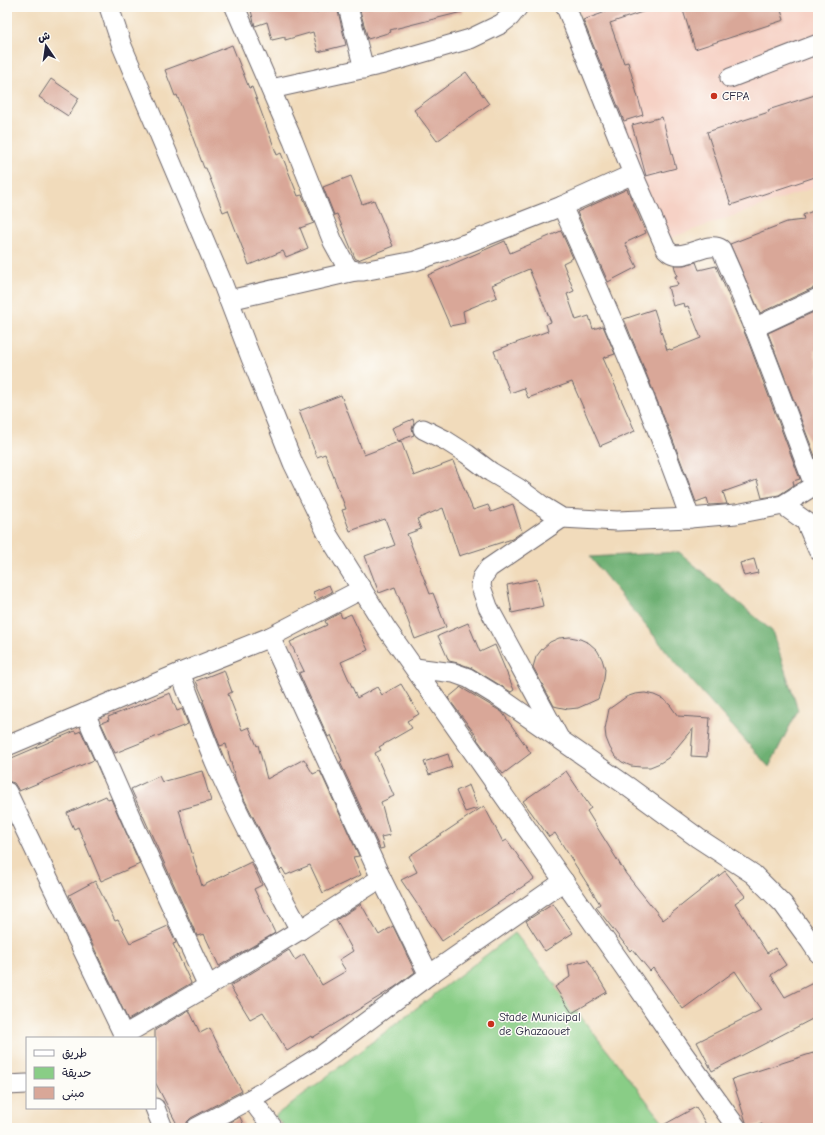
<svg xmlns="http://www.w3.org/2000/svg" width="825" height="1135" viewBox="0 0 825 1135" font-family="'Comic Neue','Playpen Sans Arabic',sans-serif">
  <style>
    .built { fill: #f6d1c5 }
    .green { fill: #89cd86; stroke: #567860 }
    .forest { fill: #6eb073; stroke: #486957 }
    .building { fill: #d9a798 }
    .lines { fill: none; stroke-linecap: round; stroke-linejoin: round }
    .minor-casing { stroke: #6a6368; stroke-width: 21 }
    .minor { stroke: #fff; stroke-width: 19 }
    .poi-dot { fill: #c8321e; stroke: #fdfcf7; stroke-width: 1.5 }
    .labels { text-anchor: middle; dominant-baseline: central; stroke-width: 3; stroke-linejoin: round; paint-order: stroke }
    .poi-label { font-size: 12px; fill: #22223b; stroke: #fdfcf7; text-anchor: start }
  </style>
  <rect width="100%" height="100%" fill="#fdfcf7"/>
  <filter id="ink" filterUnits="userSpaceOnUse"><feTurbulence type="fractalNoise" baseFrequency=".025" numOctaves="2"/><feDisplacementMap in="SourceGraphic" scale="8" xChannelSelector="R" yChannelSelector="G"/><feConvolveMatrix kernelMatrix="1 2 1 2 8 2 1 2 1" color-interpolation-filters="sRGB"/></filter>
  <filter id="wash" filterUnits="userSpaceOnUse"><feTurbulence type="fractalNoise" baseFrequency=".012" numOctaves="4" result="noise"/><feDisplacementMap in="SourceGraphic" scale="16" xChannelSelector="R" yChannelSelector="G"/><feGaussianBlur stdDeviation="0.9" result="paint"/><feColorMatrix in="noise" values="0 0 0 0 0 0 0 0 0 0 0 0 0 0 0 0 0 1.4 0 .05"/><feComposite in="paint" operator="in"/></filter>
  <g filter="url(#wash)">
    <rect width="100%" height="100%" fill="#f1dbbb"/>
    <path class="built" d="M 578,7 L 818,7 L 818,186 L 662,241 Z"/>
    <path class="green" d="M 515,933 L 668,1128 L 286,1128 L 275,1116 Z"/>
    <path class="forest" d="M 679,552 L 772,631 L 798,710 L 769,767 L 681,669 L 590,557 Z"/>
    <g id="blocks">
      <g class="building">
        <path d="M 250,7 L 311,7 L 313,13 L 334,7 L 337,7 L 346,45 L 318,52 L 313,32 L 285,40 L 285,37 L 272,40 L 267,22 L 255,26 Z"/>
        <path d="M 359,7 L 462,7 L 462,12 L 390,30 L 391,32 L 368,39 Z"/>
        <path d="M 605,7 L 651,7 L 651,9 L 610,23 L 624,63 L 628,62 L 643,115 L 624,121 L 583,20 L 606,12 Z"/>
        <path d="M 682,7 L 780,7 L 784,20 L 695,49 Z"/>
        <path d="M 232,45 L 249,88 L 252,87 L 277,155 L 281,153 L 298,196 L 302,195 L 314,223 L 300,228 L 308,248 L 286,257 L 283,251 L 249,265 L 228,210 L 223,212 L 206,168 L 204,168 L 177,95 L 175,96 L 165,70 L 192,60 L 193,61 Z"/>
        <path d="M 466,72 L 489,104 L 437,141 L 414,110 Z"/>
        <path d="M 51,79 L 79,98 L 68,116 L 39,97 Z"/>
        <path d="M 818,94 L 818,176 L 731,205 L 707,132 L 769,112 L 768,110 Z"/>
        <path d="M 662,117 L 676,168 L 646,176 L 632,125 Z"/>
        <path d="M 351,176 L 362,204 L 374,200 L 393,246 L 358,260 L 355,258 L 337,214 L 334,215 L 323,187 Z"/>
        <path d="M 627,189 L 646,233 L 625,243 L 637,267 L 608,282 L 577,212 Z"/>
        <path d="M 818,209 L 818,287 L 813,288 L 760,313 L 730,244 L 787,222 L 804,220 L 803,215 Z"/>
        <path d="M 561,231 L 573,258 L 563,263 L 574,291 L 567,294 L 576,320 L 589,316 L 593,329 L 603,326 L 615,354 L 603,358 L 635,431 L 600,446 L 572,382 L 528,398 L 524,388 L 510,393 L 494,351 L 548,331 L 546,324 L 551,322 L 529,269 L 492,285 L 497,297 L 463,311 L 465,323 L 450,326 L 428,275 L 505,241 L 510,253 Z"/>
        <path d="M 696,262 L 699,270 L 716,266 L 748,341 L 800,479 L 793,481 L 794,485 L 779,495 L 762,498 L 757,480 L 723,492 L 727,504 L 709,505 L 707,498 L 696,502 L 671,435 L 624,319 L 654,309 L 667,350 L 670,349 L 671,350 L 701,338 L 688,306 L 685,307 L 684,303 L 673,306 L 668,287 L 678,285 L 675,276 L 677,276 L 674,265 L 684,265 Z"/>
        <path d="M 818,310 L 818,350 L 814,351 L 818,363 L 818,464 L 768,333 Z"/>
        <path d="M 341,395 L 364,455 L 401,441 L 414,476 L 453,461 L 473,510 L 488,505 L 491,512 L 513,504 L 522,532 L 512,539 L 459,556 L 443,508 L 417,519 L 421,529 L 407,534 L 430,594 L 433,593 L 446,627 L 415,639 L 395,587 L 379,593 L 365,556 L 395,545 L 385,519 L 350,531 L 342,510 L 346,509 L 325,454 L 317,457 L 299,411 Z"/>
        <path d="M 413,419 L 414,423 L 412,429 L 414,435 L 398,441 L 392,428 Z"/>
        <path d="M 754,559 L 758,573 L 744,576 L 740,563 Z"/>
        <path d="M 537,579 L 543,606 L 512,613 L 507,585 Z"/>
        <path d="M 329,585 L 332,592 L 316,600 L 313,592 Z"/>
        <path d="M 340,613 L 342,618 L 351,614 L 368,650 L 341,662 L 357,698 L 377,687 L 382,695 L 401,684 L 419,714 L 407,721 L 412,728 L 379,747 L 381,750 L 375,753 L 394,796 L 381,802 L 390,835 L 381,837 L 384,848 L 380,849 L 340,762 L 342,761 L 331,735 L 328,737 L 299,673 L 304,671 L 290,642 L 327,625 L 325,621 Z"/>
        <path d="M 468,623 L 480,652 L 495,645 L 514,690 L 511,692 L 472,668 L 458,663 L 449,661 L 438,636 Z"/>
        <path d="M 570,637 L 580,639 L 589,643 L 597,650 L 602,659 L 605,669 L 604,679 L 598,699 L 578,708 L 568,709 L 558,707 L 554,706 L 533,667 L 536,657 L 542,649 L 550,642 L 559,638 Z"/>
        <path d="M 224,670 L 232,692 L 228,694 L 242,730 L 249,727 L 257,746 L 258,745 L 267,779 L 304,759 L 313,774 L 320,771 L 359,856 L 353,857 L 361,875 L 323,893 L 310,865 L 286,875 L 282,868 L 280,870 L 237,785 L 226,744 L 220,746 L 203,701 L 204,700 L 196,681 Z"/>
        <path d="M 460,687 L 502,712 L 531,753 L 503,774 L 477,739 L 478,738 L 448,698 L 460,688 Z"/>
        <path d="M 170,693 L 177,711 L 182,709 L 188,724 L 115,753 L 101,723 L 109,720 L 108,717 Z"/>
        <path d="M 645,693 L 654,695 L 663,699 L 670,705 L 678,716 L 710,718 L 707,757 L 691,756 L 693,728 L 668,758 L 660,763 L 650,767 L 641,767 L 631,766 L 622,762 L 615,756 L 610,748 L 606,738 L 605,729 L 609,709 L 626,697 L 635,694 Z"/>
        <path d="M 75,731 L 76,733 L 81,731 L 94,760 L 19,791 L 14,783 L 7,781 L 7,760 Z"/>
        <path d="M 448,754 L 452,767 L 429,775 L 424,762 Z"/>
        <path d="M 202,771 L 211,801 L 179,810 L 202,886 L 251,862 L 262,885 L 254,889 L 275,933 L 219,966 L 204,934 L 197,936 L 131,789 L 159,776 L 162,782 Z"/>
        <path d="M 566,771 L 591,808 L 587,811 L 626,874 L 663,920 L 725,871 L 745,896 L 735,903 L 767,953 L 775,948 L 786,965 L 771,975 L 785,997 L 813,983 L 818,992 L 818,1016 L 712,1071 L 697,1042 L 761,1010 L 735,971 L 683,1009 L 653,968 L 650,971 L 632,949 L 630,951 L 596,907 L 600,904 L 555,833 L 549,837 L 523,801 Z"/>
        <path d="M 469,785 L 478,808 L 465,812 L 456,791 Z"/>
        <path d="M 106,796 L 108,800 L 111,799 L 140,864 L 101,881 L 78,827 L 74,829 L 67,813 Z"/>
        <path d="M 484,806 L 503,842 L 507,840 L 534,879 L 442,941 L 401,880 L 417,872 L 409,856 Z"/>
        <path d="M 95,881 L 115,921 L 118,920 L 130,943 L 168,926 L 176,943 L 173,944 L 191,983 L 128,1020 L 69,895 Z"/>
        <path d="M 361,904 L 379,935 L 393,926 L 415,972 L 395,987 L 312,1038 L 311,1036 L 287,1051 L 263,1012 L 250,1019 L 230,986 L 289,950 L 295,960 L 304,954 L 322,985 L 346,971 L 339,960 L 353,951 L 336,920 Z"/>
        <path d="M 553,904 L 573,933 L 545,951 L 526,921 Z"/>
        <path d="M 588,960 L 607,992 L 572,1013 L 555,987 L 570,977 L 568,965 Z"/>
        <path d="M 189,1010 L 200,1033 L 210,1028 L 227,1064 L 242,1091 L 191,1118 L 187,1122 L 185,1128 L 179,1128 L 155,1082 L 155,1030 Z"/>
        <path d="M 813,1053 L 813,1054 L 818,1053 L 818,1128 L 763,1128 L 762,1124 L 748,1128 L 732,1079 Z"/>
        <path d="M 696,1107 L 708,1128 L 658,1128 Z"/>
        <path d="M 240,1117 L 245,1128 L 220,1128 Z"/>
      </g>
    </g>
  </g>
  <g filter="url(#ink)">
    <use href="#blocks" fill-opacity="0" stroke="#6a6368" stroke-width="1"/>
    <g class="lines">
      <defs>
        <g id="minor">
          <path d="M 109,7 L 122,46 L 222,282 L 251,358 L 293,463 L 328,535 L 386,628 L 624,967 L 683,1053 L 737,1128"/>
          <path d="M 235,7 L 293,141 L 333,242 L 344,262 L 348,268 L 355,271 L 363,271 L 415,261 L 465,244 L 562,206 L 633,174"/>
          <path d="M 348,7 L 364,69"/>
          <path d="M 566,7 L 633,174 L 666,249 C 668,251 669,252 671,253 C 685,261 708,240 721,249 C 756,326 784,406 814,485"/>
          <path d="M 730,78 L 818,44"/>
          <path d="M 271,89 L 384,64 L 470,39 L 501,24 L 510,17 L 518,7"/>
          <path d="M 562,206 C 608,308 653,412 690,518"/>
          <path d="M 229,300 L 355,271"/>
          <path d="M 754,328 L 818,298"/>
          <path d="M 423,429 L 445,440 L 467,454 L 491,472 L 518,488 L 544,507 L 562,518 L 617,521 L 690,518 L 736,514 L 783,505 L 818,530"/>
          <path d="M 783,505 L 818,483"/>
          <path d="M 806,522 L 818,550"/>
          <path d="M 270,637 L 381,878 L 429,975"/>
          <path d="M 415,668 L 454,673 L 468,678 L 499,697 L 627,786 L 698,838 L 753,874 L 783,904 L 810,941 L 818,953"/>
          <path d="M 180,673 C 193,705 204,738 218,769 C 243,824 271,877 300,930"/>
          <path d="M 85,713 L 135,827 L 208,986"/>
          <path d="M 558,736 L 488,607 L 481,587 L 482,578 L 489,568 L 562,518"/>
          <path d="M 7,746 L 180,673 L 270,637 L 362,589"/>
          <path d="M 7,792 L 125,1038"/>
          <path d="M 124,1035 L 208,986 L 300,930 L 381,878"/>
          <path d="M 7,1085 L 27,1084"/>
          <path d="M 251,1099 L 273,1128"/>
          <path d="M 155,1108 L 163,1128"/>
          <path d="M 196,1128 L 251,1099 L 322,1055 L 429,975 L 564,881"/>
        </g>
      </defs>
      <use href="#minor" class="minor-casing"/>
      <use href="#minor" class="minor"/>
    </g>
  </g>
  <g class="poi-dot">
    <circle cx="714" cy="96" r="4"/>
    <circle cx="491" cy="1024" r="4"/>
  </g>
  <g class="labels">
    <g class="poi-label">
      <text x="722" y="96">CFPA</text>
      <text x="499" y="1017">Stade Municipal<tspan x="499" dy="14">de Ghazaouet</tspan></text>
    </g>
  </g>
  <rect width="825" height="1135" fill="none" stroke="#fdfcf7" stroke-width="24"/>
  <rect x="26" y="1037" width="130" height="72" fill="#fdfcf7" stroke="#a5a5ac"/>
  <rect x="34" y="1050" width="20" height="6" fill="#ffffff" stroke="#a5a5ac"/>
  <text x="62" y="1057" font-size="12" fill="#22223b">طريق</text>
  <rect x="34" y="1067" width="20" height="12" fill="#89cd86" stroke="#a5a5ac"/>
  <text x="62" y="1077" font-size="12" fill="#22223b">حديقة</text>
  <rect x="34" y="1087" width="20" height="12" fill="#d9a798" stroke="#a5a5ac"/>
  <text x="62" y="1097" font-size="12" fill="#22223b">مبنى</text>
  <g transform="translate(46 46) rotate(347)" stroke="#fdfcf7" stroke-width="3" paint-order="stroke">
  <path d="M0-3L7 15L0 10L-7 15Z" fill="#22223b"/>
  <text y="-6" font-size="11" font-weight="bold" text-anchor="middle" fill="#22223b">ش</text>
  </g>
</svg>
